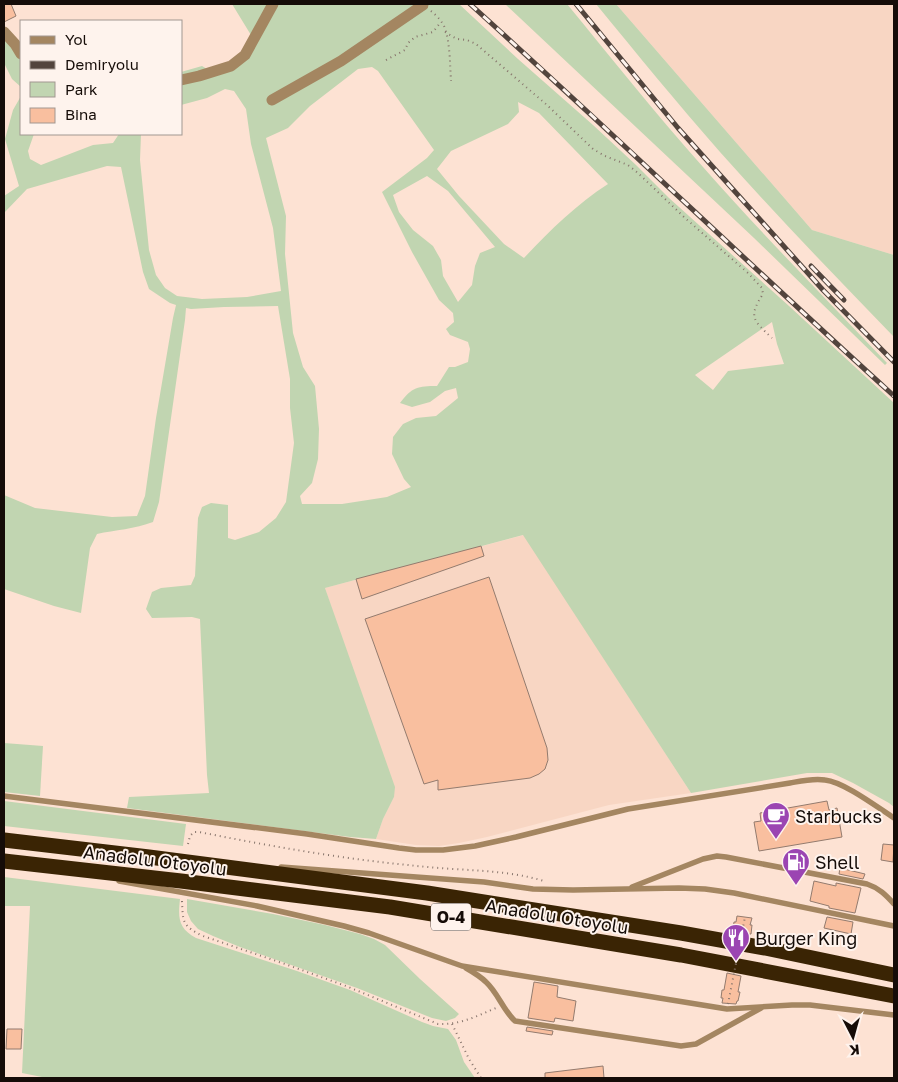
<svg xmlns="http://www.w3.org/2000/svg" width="898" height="1082" viewBox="0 0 898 1082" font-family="'Golos Text',sans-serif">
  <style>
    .built { fill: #f8d6c3 }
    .green { fill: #c1d5b1; fill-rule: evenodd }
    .building { fill: #f9bf9f; stroke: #937b6e }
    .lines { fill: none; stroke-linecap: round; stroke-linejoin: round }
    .path { stroke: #87756c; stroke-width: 2; stroke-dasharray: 1 4; stroke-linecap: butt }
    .lane { stroke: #a48661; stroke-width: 5.5 }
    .street { stroke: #a48661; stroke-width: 11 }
    .highway { stroke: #3a2404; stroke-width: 15 }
    .rail-casing { stroke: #52443d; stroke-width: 5 }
    .rail { stroke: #fef3ed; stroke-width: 3; stroke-dasharray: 9; stroke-linecap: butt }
    .path-bridge { stroke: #87756c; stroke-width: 2; stroke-dasharray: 1 4; stroke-linecap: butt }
    .labels { text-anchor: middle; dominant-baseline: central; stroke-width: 4; stroke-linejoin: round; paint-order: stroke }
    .shield { fill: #fef3ed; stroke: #5b514d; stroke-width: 1 }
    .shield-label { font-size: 16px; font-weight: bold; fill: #150c08 }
    .poi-label { font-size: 18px; fill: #150c08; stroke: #fef3ed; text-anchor: start }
    .street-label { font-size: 18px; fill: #150c08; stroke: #fef3ed }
  </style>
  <rect width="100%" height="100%" fill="#fde2d3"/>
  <g class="built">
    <path d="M 616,4 L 894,4 L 894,255 L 812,230 Z"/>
    <path d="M 524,535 L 691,793 L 609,805 L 487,837 L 459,843 L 439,846 L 416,845 L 376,839 L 383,819 L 394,797 L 325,588 Z"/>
  </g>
  <g class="green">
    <path d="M 232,4 L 459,4 L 518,59 L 593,125 L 636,165 L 669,198 L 789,306 L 894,403 L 894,807 L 889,803 L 853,783 L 832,773 L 807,773 L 691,793 L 523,535 L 325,588 L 395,787 L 394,797 L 383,819 L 376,839 L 350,837 L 127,808 L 129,797 L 209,793 L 207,775 L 200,619 L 192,617 L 152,618 L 146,609 L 152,592 L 161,588 L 191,585 L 195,576 L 198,518 L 202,507 L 211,503 L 228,505 L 228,538 L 235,540 L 259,532 L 276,518 L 286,502 L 294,443 L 290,408 L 290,379 L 278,306 L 224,307 L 191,309 L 186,308 L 185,320 L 159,502 L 153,522 C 135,529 115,530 97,534 L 90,548 L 81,613 L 54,606 L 4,589 L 4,495 L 35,508 L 112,517 L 137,516 L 145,496 L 156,418 L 173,318 L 176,305 L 170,303 L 149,289 L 143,272 L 121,167 L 107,166 L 27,189 L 4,213 L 4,196 L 19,186 L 5,139 L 13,110 L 21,96 L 21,134 L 34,134 L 28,151 L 30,159 L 41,165 L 93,145 L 113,143 L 119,134 L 141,134 L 140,160 L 149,250 L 156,275 L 165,288 L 177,296 L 202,299 L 247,297 L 281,291 L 273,228 L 251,144 L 246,109 L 234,91 L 225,89 L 207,98 L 181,105 L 181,72 L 202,66 L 212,72 L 231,66 L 254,40 ZM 372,67 L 378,71 L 434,150 L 427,158 L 382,192 L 412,252 L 439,300 L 453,313 L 454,322 L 446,329 L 450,335 L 468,342 L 470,349 L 468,362 L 455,367 L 449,367 L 437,386 C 418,386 412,387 400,403 L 412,407 L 430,402 L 445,391 L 456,388 L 458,398 L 436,416 L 416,418 L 403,424 L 393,437 L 392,454 L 404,479 L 411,487 L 387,497 L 342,504 L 302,504 L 300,496 L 312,483 L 318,459 L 319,429 L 315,386 L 303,367 L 293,333 L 285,254 L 286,216 L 266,138 L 288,128 L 310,106 L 358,69 ZM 518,102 L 539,113 L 608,184 C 577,204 549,231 524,258 L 504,244 L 459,196 L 437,169 L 451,151 L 508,124 L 519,112 ZM 427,176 L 448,191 L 495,247 L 480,253 L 475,266 L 472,285 L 458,302 L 443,276 L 441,260 L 433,246 L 413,230 L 399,212 L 393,195 ZM 772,322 L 777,344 L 784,364 L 728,371 L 713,390 L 695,375 Z"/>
    <path d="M 505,4 L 567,4 C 612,59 656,114 703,167 C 762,234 825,298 887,363 L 885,365 L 754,238 Z"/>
    <path d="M 596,4 L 616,4 L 812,230 L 894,255 L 894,337 C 835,276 776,215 720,152 C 677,103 637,54 596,4 Z"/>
    <path d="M 4,32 L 21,54 L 21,87 L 12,79 L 4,63 Z"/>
    <path d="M 4,743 L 43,746 L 40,796 L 4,792 Z"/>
    <path d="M 4,801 L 186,824 L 183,846 L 4,826 Z"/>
    <path d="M 4,877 L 180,899 C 178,918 178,928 196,938 L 297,971 L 350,990 L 422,1022 L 433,1026 L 448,1029 L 456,1040 L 464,1062 L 475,1078 L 47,1078 L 22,1073 L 30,906 L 4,906 Z"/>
    <path d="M 187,899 L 273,914 L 325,925 L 360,934 L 374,939 L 385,945 L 420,979 L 459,1014 L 455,1018 L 446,1021 L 432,1018 L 357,988 L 240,947 L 213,936 L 198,929 L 191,921 L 187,912 Z"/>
  </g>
  <g class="building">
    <path d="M 4,4 L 11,4 L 16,16 L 4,22 Z"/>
    <path d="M 481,546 L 484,556 L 362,599 L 356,579 Z"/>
    <path d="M 489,577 L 547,748 L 548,760 L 545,769 L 539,774 L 530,778 L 438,790 L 438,780 L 424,784 L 365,619 Z"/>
    <path d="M 827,801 L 829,810 L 837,808 L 842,837 L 759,851 L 754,822 L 761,821 L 760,813 Z"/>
    <path d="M 883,844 L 894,845 L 893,862 L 881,860 Z"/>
    <path d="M 840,868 L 865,874 L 863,879 L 839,874 Z"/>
    <path d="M 814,881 L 836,886 L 836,883 L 861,888 L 855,913 L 829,908 L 829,906 L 810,901 Z"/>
    <path d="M 737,916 L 752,918 L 750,925 L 752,925 L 751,934 L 748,934 L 748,935 L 734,933 L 735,931 L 733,931 L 734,922 L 736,922 Z"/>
    <path d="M 827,917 L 853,922 L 851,934 L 824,928 Z"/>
    <path d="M 727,973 L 741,976 L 738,992 L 740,992 L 738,1001 L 737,1001 L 736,1004 L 722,1003 L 723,998 L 721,998 L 722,990 L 724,990 Z"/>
    <path d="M 534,982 L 558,986 L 557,997 L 576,1001 L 573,1021 L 555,1018 L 554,1022 L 528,1018 Z"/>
    <path d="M 527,1027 L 553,1031 L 552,1035 L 526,1031 Z"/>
    <path d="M 7,1029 L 22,1029 L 21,1049 L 6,1049 Z"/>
    <path d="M 603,1066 L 604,1078 L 545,1078 L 545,1073 Z"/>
  </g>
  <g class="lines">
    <g class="path">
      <path d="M 431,11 C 436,15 441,20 444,26 C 450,39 450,66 451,81"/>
      <path d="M 445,32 L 457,39 L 467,40 L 476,44 L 547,105 L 593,149 L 605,156 L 628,165 L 638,173 L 685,218 L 748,273 L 762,288 L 763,294 C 748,317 753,320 772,338"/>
      <path d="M 386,60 L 405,50 L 408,43 L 415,37 L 433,32 L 441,22"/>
      <path d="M 188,844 L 190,836 L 194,832 L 199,832 C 265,845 331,857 398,864 C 417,866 435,868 454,869 C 485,871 514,872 544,881"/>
      <path d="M 182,901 C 183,922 182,926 203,936 L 285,964 L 346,986 L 438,1024 C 460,1025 477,1016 496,1008"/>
      <path d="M 452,1024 L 469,1059 L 481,1078"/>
    </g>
    <g class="lane">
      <path d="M 4,796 L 307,834 L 399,848 L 416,850 L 443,850 L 475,846 L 516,837 L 628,809 L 790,783 C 801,781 813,778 825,780 C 844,782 877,807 894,818"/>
      <path d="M 281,867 L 484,882 L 533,889 L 573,890 L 679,888 L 705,889 L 734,893 L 894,926"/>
      <path d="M 119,881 L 257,906 L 344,926 L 369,933 L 462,966 L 727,1009 L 792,1005 L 810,1005 L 894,1015"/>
      <path d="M 632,887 L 703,859 L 717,856 L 726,857 L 867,884 C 879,888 886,895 894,904"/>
      <path d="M 466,968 C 473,972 480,976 486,982 C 498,993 503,1010 515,1021 L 681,1046 L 696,1044 L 761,1008"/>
    </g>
    <g class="street">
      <path d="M 4,32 L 15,44 L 21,54"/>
      <path d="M 181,80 L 199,76 L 231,66 L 245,55 L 273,4"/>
      <path d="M 272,100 L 341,61 L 423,5 L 423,4"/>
    </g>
    <g class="highway">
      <path d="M 4,840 L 149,857 L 427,893 L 681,933 L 765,948 L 894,975"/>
      <path d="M 4,861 L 181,881 L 390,907 L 681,955 L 894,996"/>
    </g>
    <defs>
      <g id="rail">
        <path d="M 470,4 C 613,133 752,267 894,396"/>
        <path d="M 576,4 L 678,128 L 823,290 L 894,362"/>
        <path d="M 811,266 L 844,300"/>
      </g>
    </defs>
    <use href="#rail" class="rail-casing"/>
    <use href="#rail" class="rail"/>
    <path class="path-bridge" d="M 728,1004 L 745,917"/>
  </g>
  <defs>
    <symbol id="cafe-pin" viewBox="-11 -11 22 30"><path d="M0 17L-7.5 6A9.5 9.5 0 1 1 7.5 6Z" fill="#9b45b2" stroke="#fef3ed"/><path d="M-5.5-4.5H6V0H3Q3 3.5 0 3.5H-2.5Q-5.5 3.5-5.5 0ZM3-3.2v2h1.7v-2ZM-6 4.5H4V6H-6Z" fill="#fff"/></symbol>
    <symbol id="fuel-pin" viewBox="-11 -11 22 30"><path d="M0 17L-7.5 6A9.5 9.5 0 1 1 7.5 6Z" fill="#9b45b2" stroke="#fef3ed"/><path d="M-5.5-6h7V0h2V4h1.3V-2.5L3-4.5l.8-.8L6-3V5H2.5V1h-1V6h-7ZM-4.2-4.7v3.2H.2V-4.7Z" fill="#fff"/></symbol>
    <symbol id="restaurant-pin" viewBox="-11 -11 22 30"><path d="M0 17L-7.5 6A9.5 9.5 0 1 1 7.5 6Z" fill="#9b45b2" stroke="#fef3ed"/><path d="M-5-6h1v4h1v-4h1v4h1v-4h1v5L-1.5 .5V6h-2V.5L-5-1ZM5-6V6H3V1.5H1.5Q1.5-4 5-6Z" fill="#fff"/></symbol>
  </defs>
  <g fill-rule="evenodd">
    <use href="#cafe-pin" x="760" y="800" width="32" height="43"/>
    <use href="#fuel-pin" x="780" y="846" width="32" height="43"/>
    <use href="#restaurant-pin" x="720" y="922" width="32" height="43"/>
  </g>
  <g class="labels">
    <rect class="shield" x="431" y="903.5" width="40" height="27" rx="4"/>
    <g class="shield-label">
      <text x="451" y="917">O-4</text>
    </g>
    <g class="poi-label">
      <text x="795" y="816">Starbucks</text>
      <text x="815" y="862">Shell</text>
      <text x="755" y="938">Burger King</text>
    </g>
    <g class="street-label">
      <text transform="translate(155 860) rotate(7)">Anadolu Otoyolu</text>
      <text transform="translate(557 916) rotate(9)">Anadolu Otoyolu</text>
    </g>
  </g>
  <rect width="898" height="1082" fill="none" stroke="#150c08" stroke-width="10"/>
  <rect x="20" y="20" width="162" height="115" fill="#fef3ed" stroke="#a19791"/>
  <rect x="30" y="36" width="25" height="8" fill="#a48661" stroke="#a19791"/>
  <text x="65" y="45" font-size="15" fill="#150c08">Yol</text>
  <rect x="30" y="61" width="25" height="8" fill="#52443d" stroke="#a19791"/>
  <text x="65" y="70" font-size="15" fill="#150c08">Demiryolu</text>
  <rect x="30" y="82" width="25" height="15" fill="#c1d5b1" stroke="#a19791"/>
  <text x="65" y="95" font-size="15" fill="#150c08">Park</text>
  <rect x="30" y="108" width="25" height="15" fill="#f9bf9f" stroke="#a19791"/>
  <text x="65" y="120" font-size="15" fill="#150c08">Bina</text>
  <g transform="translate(853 1037) rotate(174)" stroke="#fef3ed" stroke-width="4" paint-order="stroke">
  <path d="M0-4L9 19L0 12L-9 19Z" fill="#150c08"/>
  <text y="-8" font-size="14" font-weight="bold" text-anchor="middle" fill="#150c08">K</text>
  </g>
</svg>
